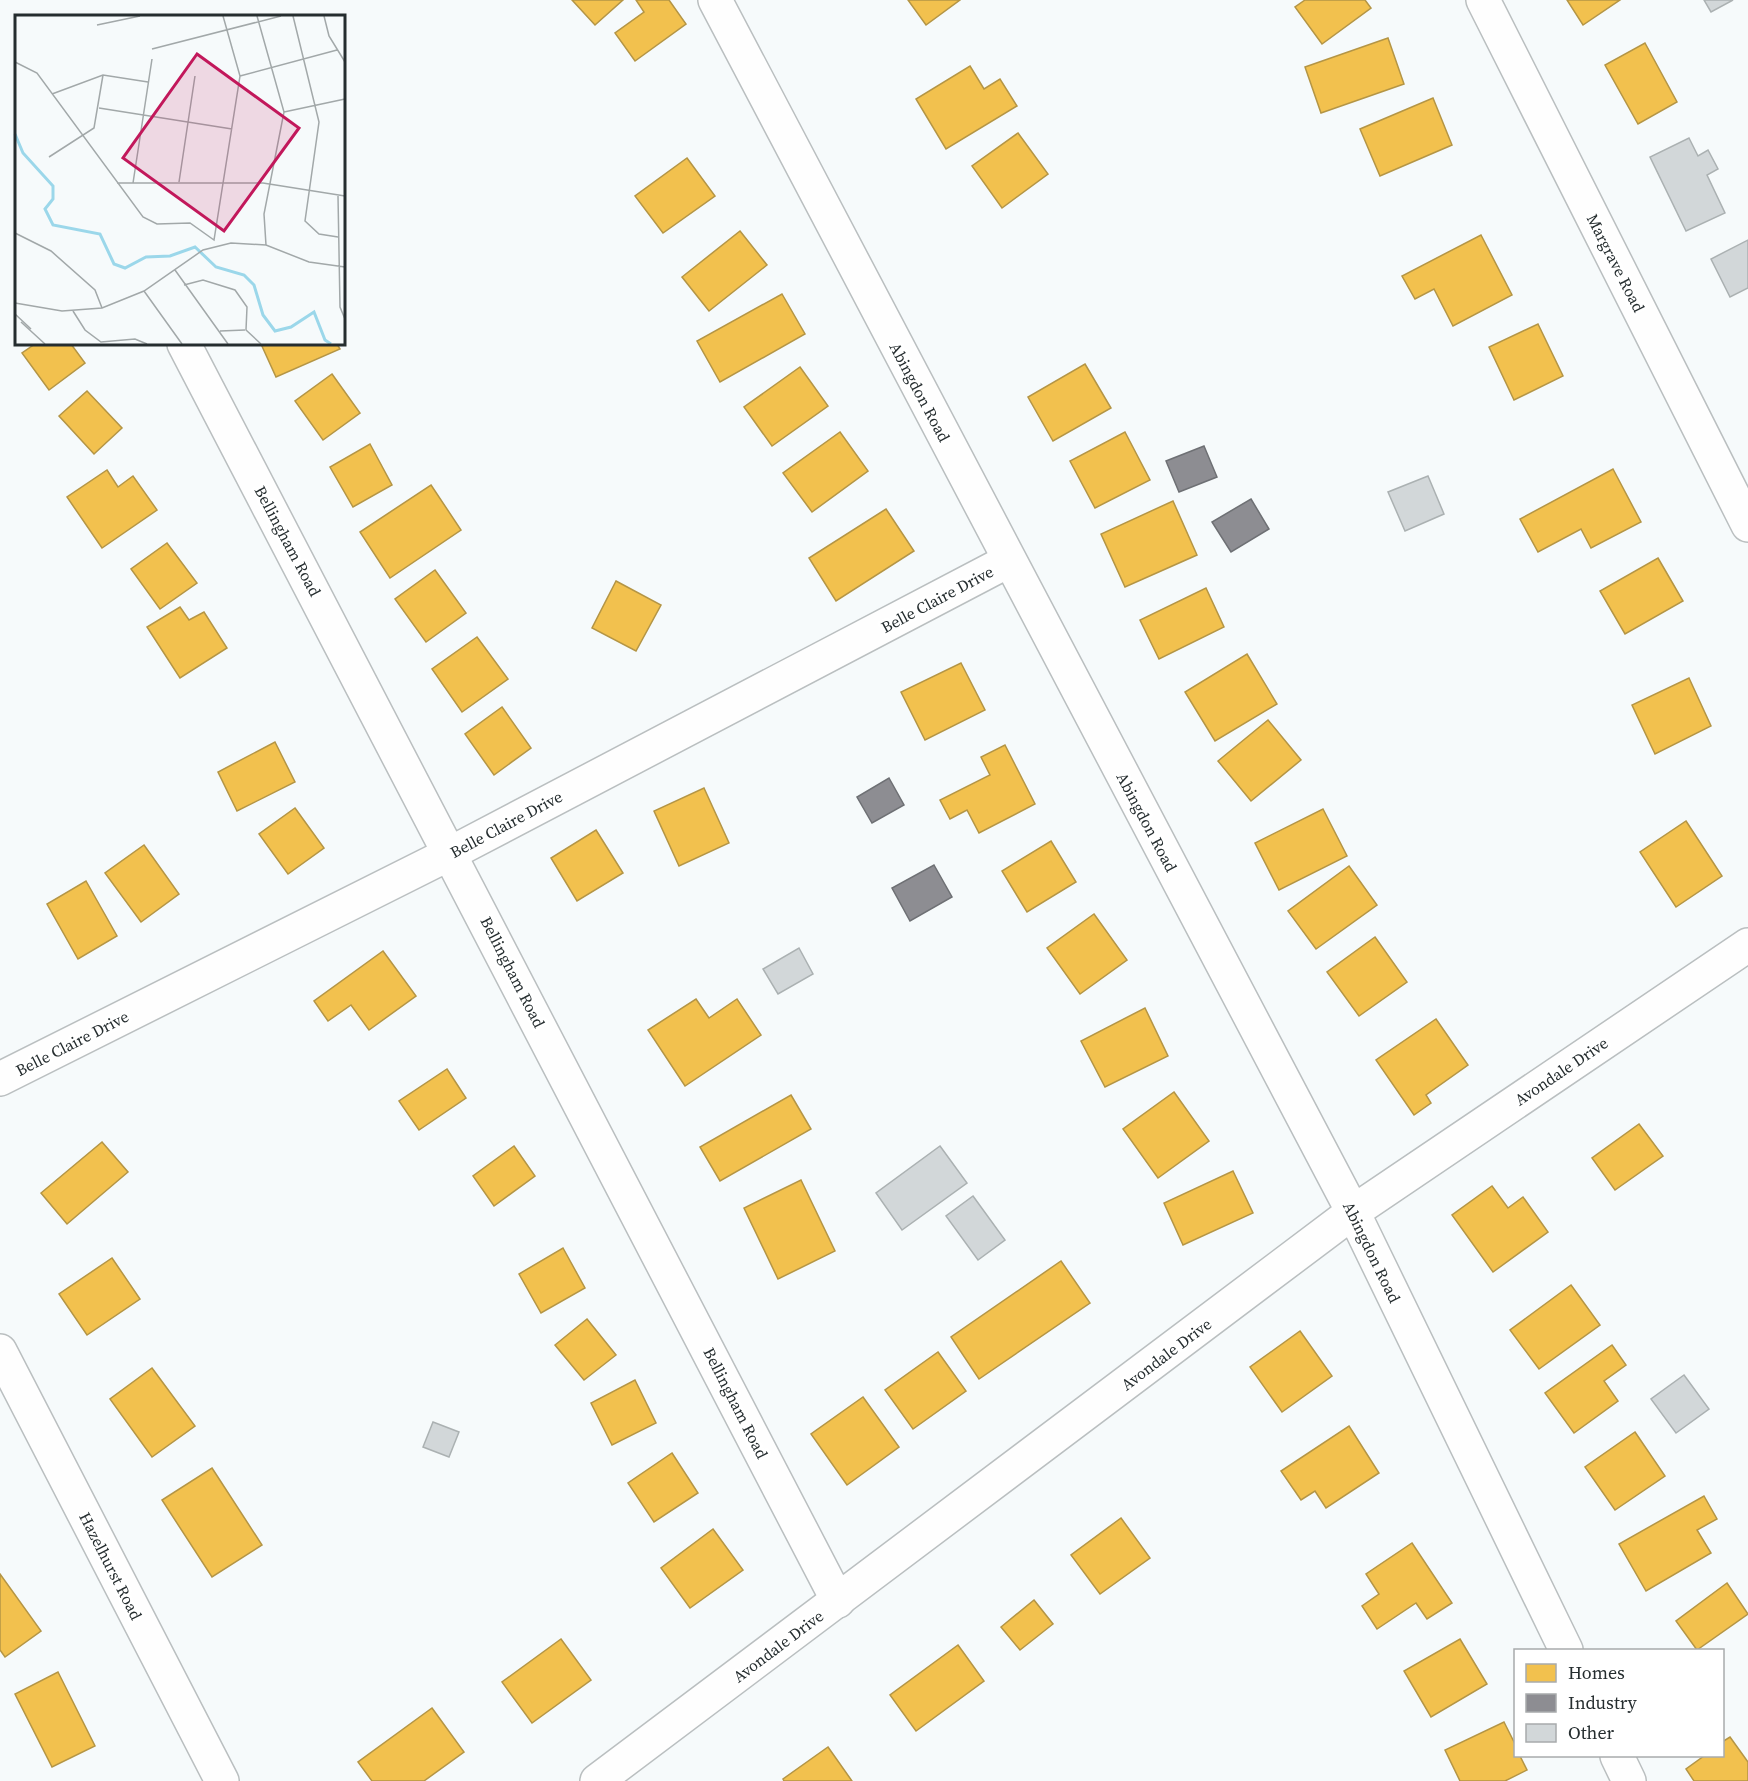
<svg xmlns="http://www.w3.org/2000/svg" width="1748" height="1781" viewBox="0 0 1748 1781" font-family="'Source Serif 4',serif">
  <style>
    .homes { fill: #f2c14e; stroke: #b49545; stroke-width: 1.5 }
    .industry { fill: #8d8d92; stroke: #6e7074; stroke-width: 1.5 }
    .building { fill: #d2d7d9; stroke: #abb1b2; stroke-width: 1.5 }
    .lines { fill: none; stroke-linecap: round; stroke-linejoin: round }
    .minor-casing { stroke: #babfc0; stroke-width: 36 }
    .minor { stroke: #fefefe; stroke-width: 33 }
    .labels { text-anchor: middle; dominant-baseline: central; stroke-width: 6; stroke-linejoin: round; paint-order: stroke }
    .street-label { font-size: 16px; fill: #252d2f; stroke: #fff }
    .inset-river { fill: none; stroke: #9bd7ea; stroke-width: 3 }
    .inset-road { fill: none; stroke: #a2a8a9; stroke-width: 1.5 }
    .view { fill: #c2185b; fill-opacity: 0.15; stroke: #c2185b; stroke-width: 3 }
    .inset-edge { fill: none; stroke: #252d2f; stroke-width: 3 }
  </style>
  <rect width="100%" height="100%" fill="#f6fafb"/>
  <g class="homes">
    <path d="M 572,0 L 623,0 L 595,25 Z"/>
    <path d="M 636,0 L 669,0 L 686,24 L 635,61 L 615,33 L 644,12 Z"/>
    <path d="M 908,0 L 960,0 L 926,25 Z"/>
    <path d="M 1305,0 L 1365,0 L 1371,8 L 1322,44 L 1295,7 Z"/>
    <path d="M 1567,0 L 1620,0 L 1583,25 Z"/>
    <path d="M 1388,38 L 1404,84 L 1321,113 L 1305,67 Z"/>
    <path d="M 1645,43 L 1677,102 L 1638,124 L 1605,65 Z"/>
    <path d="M 970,66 L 984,89 L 1000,79 L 1017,106 L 946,149 L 916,99 Z"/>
    <path d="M 1433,98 L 1452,145 L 1380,176 L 1360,129 Z"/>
    <path d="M 1018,133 L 1048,174 L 1002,208 L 972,166 Z"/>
    <path d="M 687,158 L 715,196 L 663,233 L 635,196 Z"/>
    <path d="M 740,231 L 767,265 L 709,311 L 682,277 Z"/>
    <path d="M 1481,235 L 1512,295 L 1453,326 L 1434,289 L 1415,299 L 1402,276 Z"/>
    <path d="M 782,294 L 805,334 L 720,382 L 697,341 Z"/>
    <path d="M 1538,324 L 1563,376 L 1514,400 L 1489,347 Z"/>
    <path d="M 35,344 L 71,344 L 85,363 L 49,390 L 22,353 Z"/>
    <path d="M 261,344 L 337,344 L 340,349 L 276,377 Z"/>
    <path d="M 1085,364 L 1111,408 L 1053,441 L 1028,397 Z"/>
    <path d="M 800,367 L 828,406 L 772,446 L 744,407 Z"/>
    <path d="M 332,374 L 360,413 L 323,440 L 295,401 Z"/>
    <path d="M 87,391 L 122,428 L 94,454 L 59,416 Z"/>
    <path d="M 840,432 L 868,471 L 812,512 L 783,473 Z"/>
    <path d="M 1125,432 L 1150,480 L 1095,508 L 1070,461 Z"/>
    <path d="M 370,444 L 392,485 L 353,507 L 330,467 Z"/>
    <path d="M 1613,469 L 1641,522 L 1591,548 L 1581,529 L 1538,552 L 1520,519 Z"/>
    <path d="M 107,470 L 118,487 L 133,476 L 157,510 L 102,548 L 67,497 Z"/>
    <path d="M 431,485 L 461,530 L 390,578 L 360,532 Z"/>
    <path d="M 1173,501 L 1197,555 L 1125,587 L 1101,534 Z"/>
    <path d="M 886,509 L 914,551 L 836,601 L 809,558 Z"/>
    <path d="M 167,543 L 197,583 L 160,609 L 131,569 Z"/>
    <path d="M 1658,558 L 1683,601 L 1625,634 L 1600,591 Z"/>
    <path d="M 435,570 L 466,613 L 426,642 L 395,599 Z"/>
    <path d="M 616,581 L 661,605 L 636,651 L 592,628 Z"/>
    <path d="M 1206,588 L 1224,627 L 1159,659 L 1140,620 Z"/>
    <path d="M 180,607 L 189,620 L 204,612 L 227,648 L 180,678 L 147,627 Z"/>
    <path d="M 477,637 L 508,679 L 462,712 L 432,669 Z"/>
    <path d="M 1247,654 L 1277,704 L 1215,741 L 1185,692 Z"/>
    <path d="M 961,663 L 985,710 L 925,740 L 901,692 Z"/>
    <path d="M 1689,678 L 1711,726 L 1655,754 L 1632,705 Z"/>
    <path d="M 502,707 L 531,748 L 494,775 L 465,734 Z"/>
    <path d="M 1268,720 L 1301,760 L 1251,801 L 1218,761 Z"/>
    <path d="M 275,742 L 295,782 L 237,811 L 218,772 Z"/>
    <path d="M 1005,745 L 1035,804 L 979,833 L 967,810 L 950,819 L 940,800 L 990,775 L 981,757 Z"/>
    <path d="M 704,788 L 729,843 L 679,866 L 654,811 Z"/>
    <path d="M 295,808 L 324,848 L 288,874 L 259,834 Z"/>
    <path d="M 1323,809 L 1347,856 L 1279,890 L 1255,843 Z"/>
    <path d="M 1686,821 L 1722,876 L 1676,907 L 1640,852 Z"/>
    <path d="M 596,830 L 623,873 L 577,901 L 551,858 Z"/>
    <path d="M 1051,841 L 1076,882 L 1027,912 L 1002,871 Z"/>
    <path d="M 144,845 L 179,894 L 141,922 L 105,873 Z"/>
    <path d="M 1349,866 L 1377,905 L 1316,949 L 1288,911 Z"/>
    <path d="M 86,881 L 117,936 L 78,959 L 47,904 Z"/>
    <path d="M 1094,914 L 1127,960 L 1080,994 L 1047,948 Z"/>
    <path d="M 1375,937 L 1407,982 L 1359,1016 L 1327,972 Z"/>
    <path d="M 383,951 L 416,996 L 369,1030 L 351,1005 L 328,1021 L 314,1001 Z"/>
    <path d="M 696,999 L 709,1018 L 737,999 L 761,1035 L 685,1086 L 648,1030 Z"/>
    <path d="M 1145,1008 L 1168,1056 L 1105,1087 L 1081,1041 Z"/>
    <path d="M 1436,1019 L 1468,1065 L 1426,1095 L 1431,1103 L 1414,1115 L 1376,1060 Z"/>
    <path d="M 447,1069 L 466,1098 L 419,1130 L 399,1101 Z"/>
    <path d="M 1174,1092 L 1209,1141 L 1158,1178 L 1123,1129 Z"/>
    <path d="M 791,1095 L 811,1129 L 720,1181 L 700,1147 Z"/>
    <path d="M 1639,1124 L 1663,1156 L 1615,1190 L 1592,1158 Z"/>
    <path d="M 102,1142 L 128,1172 L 67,1224 L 41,1193 Z"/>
    <path d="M 514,1146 L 535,1176 L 494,1206 L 473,1176 Z"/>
    <path d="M 1233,1171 L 1253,1213 L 1183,1245 L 1164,1203 Z"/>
    <path d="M 801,1180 L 835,1251 L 778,1279 L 744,1208 Z"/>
    <path d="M 1492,1186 L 1508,1208 L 1523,1197 L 1548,1232 L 1493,1272 L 1452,1215 Z"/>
    <path d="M 563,1248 L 585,1288 L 541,1313 L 519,1274 Z"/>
    <path d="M 112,1258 L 140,1299 L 87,1335 L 59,1294 Z"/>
    <path d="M 1061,1261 L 1090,1303 L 979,1379 L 951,1337 Z"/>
    <path d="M 1571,1285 L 1600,1325 L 1539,1369 L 1510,1330 Z"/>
    <path d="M 587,1319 L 616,1355 L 584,1380 L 555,1345 Z"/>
    <path d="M 1300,1331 L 1332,1376 L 1282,1412 L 1250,1367 Z"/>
    <path d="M 1612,1345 L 1626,1365 L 1604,1381 L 1618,1401 L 1574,1433 L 1545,1393 Z"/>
    <path d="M 938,1352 L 966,1391 L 913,1429 L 885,1390 Z"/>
    <path d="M 152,1368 L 195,1426 L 152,1457 L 110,1399 Z"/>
    <path d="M 635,1380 L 656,1423 L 612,1445 L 591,1403 Z"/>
    <path d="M 863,1397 L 899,1447 L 847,1485 L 811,1434 Z"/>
    <path d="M 1349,1426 L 1379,1473 L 1326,1508 L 1315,1491 L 1301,1500 L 1281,1471 Z"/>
    <path d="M 1635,1432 L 1665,1476 L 1615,1510 L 1585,1467 Z"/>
    <path d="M 672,1453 L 698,1493 L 654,1522 L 628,1483 Z"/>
    <path d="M 212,1468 L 262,1545 L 212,1577 L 162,1500 Z"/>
    <path d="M 1704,1496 L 1717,1519 L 1697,1530 L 1711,1553 L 1646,1591 L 1619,1544 Z"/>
    <path d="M 1121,1518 L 1150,1558 L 1100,1594 L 1071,1555 Z"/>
    <path d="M 713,1529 L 743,1570 L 690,1608 L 661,1568 Z"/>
    <path d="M 1412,1543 L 1452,1603 L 1427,1619 L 1416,1603 L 1377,1629 L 1362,1606 L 1379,1594 L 1366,1574 Z"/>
    <path d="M 0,1574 L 41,1631 L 5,1657 L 0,1650 Z"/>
    <path d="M 1727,1583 L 1748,1614 L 1697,1650 L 1676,1621 Z"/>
    <path d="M 1034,1600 L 1053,1624 L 1020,1650 L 1001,1627 Z"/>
    <path d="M 561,1639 L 591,1680 L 532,1723 L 502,1682 Z"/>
    <path d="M 1460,1639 L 1487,1684 L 1431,1717 L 1404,1671 Z"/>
    <path d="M 958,1645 L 984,1681 L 916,1731 L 890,1695 Z"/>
    <path d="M 58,1672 L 95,1746 L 52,1767 L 15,1694 Z"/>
    <path d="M 432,1708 L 464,1752 L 424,1781 L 372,1781 L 358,1762 Z"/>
    <path d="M 1504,1722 L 1516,1746 L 1516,1756 L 1520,1756 L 1527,1770 L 1505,1781 L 1460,1781 L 1445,1750 Z"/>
    <path d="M 1730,1737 L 1748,1762 L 1748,1781 L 1694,1781 L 1686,1769 L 1704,1756 L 1722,1756 L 1722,1742 Z"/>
    <path d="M 828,1747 L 852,1781 L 784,1781 L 783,1779 Z"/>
  </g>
  <g class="industry">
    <path d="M 1204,446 L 1217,477 L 1179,492 L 1166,461 Z"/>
    <path d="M 1251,499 L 1269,529 L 1231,552 L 1212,522 Z"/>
    <path d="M 889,778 L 904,805 L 872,823 L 857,797 Z"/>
    <path d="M 934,865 L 952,897 L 910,921 L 892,888 Z"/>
  </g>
  <g class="building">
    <path d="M 1704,0 L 1733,0 L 1711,12 Z"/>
    <path d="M 1689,138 L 1698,156 L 1708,150 L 1718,169 L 1707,175 L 1725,213 L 1686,231 L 1650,157 Z"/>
    <path d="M 1748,240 L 1748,288 L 1730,297 L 1711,259 Z"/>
    <path d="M 1428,476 L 1444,514 L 1405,531 L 1388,492 Z"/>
    <path d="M 799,948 L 813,974 L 778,994 L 763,969 Z"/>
    <path d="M 940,1146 L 967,1183 L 902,1230 L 876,1193 Z"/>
    <path d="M 973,1196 L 1005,1240 L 978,1260 L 946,1216 Z"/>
    <path d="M 1684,1375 L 1709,1409 L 1676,1433 L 1651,1399 Z"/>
    <path d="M 433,1422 L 459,1432 L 449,1457 L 423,1447 Z"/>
  </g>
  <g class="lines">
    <defs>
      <g id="minor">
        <path d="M 715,0 L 1353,1212 L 1566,1650"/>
        <path d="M 1483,0 L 1748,525"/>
        <path d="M 184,344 L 838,1601"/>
        <path d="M 0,1079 L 451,853 L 1008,561"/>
        <path d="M 0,1351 L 222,1781"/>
        <path d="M 1617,1756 L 1629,1781"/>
        <path d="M 597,1781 L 1353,1212 L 1748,945"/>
      </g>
    </defs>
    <use href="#minor" class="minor-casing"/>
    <use href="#minor" class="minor"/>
  </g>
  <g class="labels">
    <g class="street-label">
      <text transform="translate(1616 263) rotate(63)">Margrave Road</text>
      <text transform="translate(920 392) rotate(62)">Abingdon Road</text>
      <text transform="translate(288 541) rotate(62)">Bellingham Road</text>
      <text transform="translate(937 599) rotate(-28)">Belle Claire Drive</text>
      <text transform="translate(1147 822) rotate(62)">Abingdon Road</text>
      <text transform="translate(506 824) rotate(-28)">Belle Claire Drive</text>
      <text transform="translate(513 972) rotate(63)">Bellingham Road</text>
      <text transform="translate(72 1043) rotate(-27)">Belle Claire Drive</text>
      <text transform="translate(1561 1071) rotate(-34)">Avondale Drive</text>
      <text transform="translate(1372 1252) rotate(64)">Abingdon Road</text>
      <text transform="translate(1166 1354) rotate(-37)">Avondale Drive</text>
      <text transform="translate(736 1403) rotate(63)">Bellingham Road</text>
      <text transform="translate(111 1566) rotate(63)">Hazelhurst Road</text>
      <text transform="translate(778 1646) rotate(-37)">Avondale Drive</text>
    </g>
  </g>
  <g transform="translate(15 15)">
    <rect width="330" height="330" fill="#f6fafb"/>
    <path class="inset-river" d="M 0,119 L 8,138 L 38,171 L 38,184 L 30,194 L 38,210 L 85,219 L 99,249 L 110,253 L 131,242 L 155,241 L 180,232 L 201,252 L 229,260 L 239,270 L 248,300 L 260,316 L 276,312 L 299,297 L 310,325 L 316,329"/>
    <path class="inset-road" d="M 242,1 L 269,97 L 249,199 L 251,230M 278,1 L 304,107 L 290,206 L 304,219 L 323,222M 309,1 L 314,21 L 330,47M 82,10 L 125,1M 137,34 L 266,1M 0,47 L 22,58 L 128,202 L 142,209 L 175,208 L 199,225 L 225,61 L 208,1M 225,61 L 322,35M 37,79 L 88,60 L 133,67M 84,93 L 217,114M 269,97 L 330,84M 34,142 L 79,113 L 88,60M 164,167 L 180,61M 102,168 L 248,168 L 330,181M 118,168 L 137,44M 323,181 L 325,292 L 330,304M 0,218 L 36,236 L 80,275 L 87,293M 160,255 L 213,329M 169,270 L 188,265 L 220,275 L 232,292 L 231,315 L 246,329M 129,276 L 167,329M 0,288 L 47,296 L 87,293 L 129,276 L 188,235 L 216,228 L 251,230 L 294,247 L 330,252M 58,296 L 70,315 L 86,327 L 120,324 L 132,329M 0,299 L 16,314M 6,307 L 30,329M 205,316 L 230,315"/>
    <path class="view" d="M 182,39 L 284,113 L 209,216 L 108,143 Z"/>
    <rect width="330" height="330" class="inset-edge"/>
  </g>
  <rect x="1514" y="1649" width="210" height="108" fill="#ffffff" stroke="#a8abac" stroke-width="1.5"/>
  <rect x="1526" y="1664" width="30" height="18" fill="#f2c14e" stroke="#a8abac" stroke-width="1.5"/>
  <text x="1568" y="1679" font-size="18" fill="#252d2f">Homes</text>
  <rect x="1526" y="1694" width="30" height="18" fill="#8d8d92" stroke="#a8abac" stroke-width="1.5"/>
  <text x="1568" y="1709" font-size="18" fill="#252d2f">Industry</text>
  <rect x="1526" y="1724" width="30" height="18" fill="#d2d7d9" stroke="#a8abac" stroke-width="1.5"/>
  <text x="1568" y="1739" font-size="18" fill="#252d2f">Other</text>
</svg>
